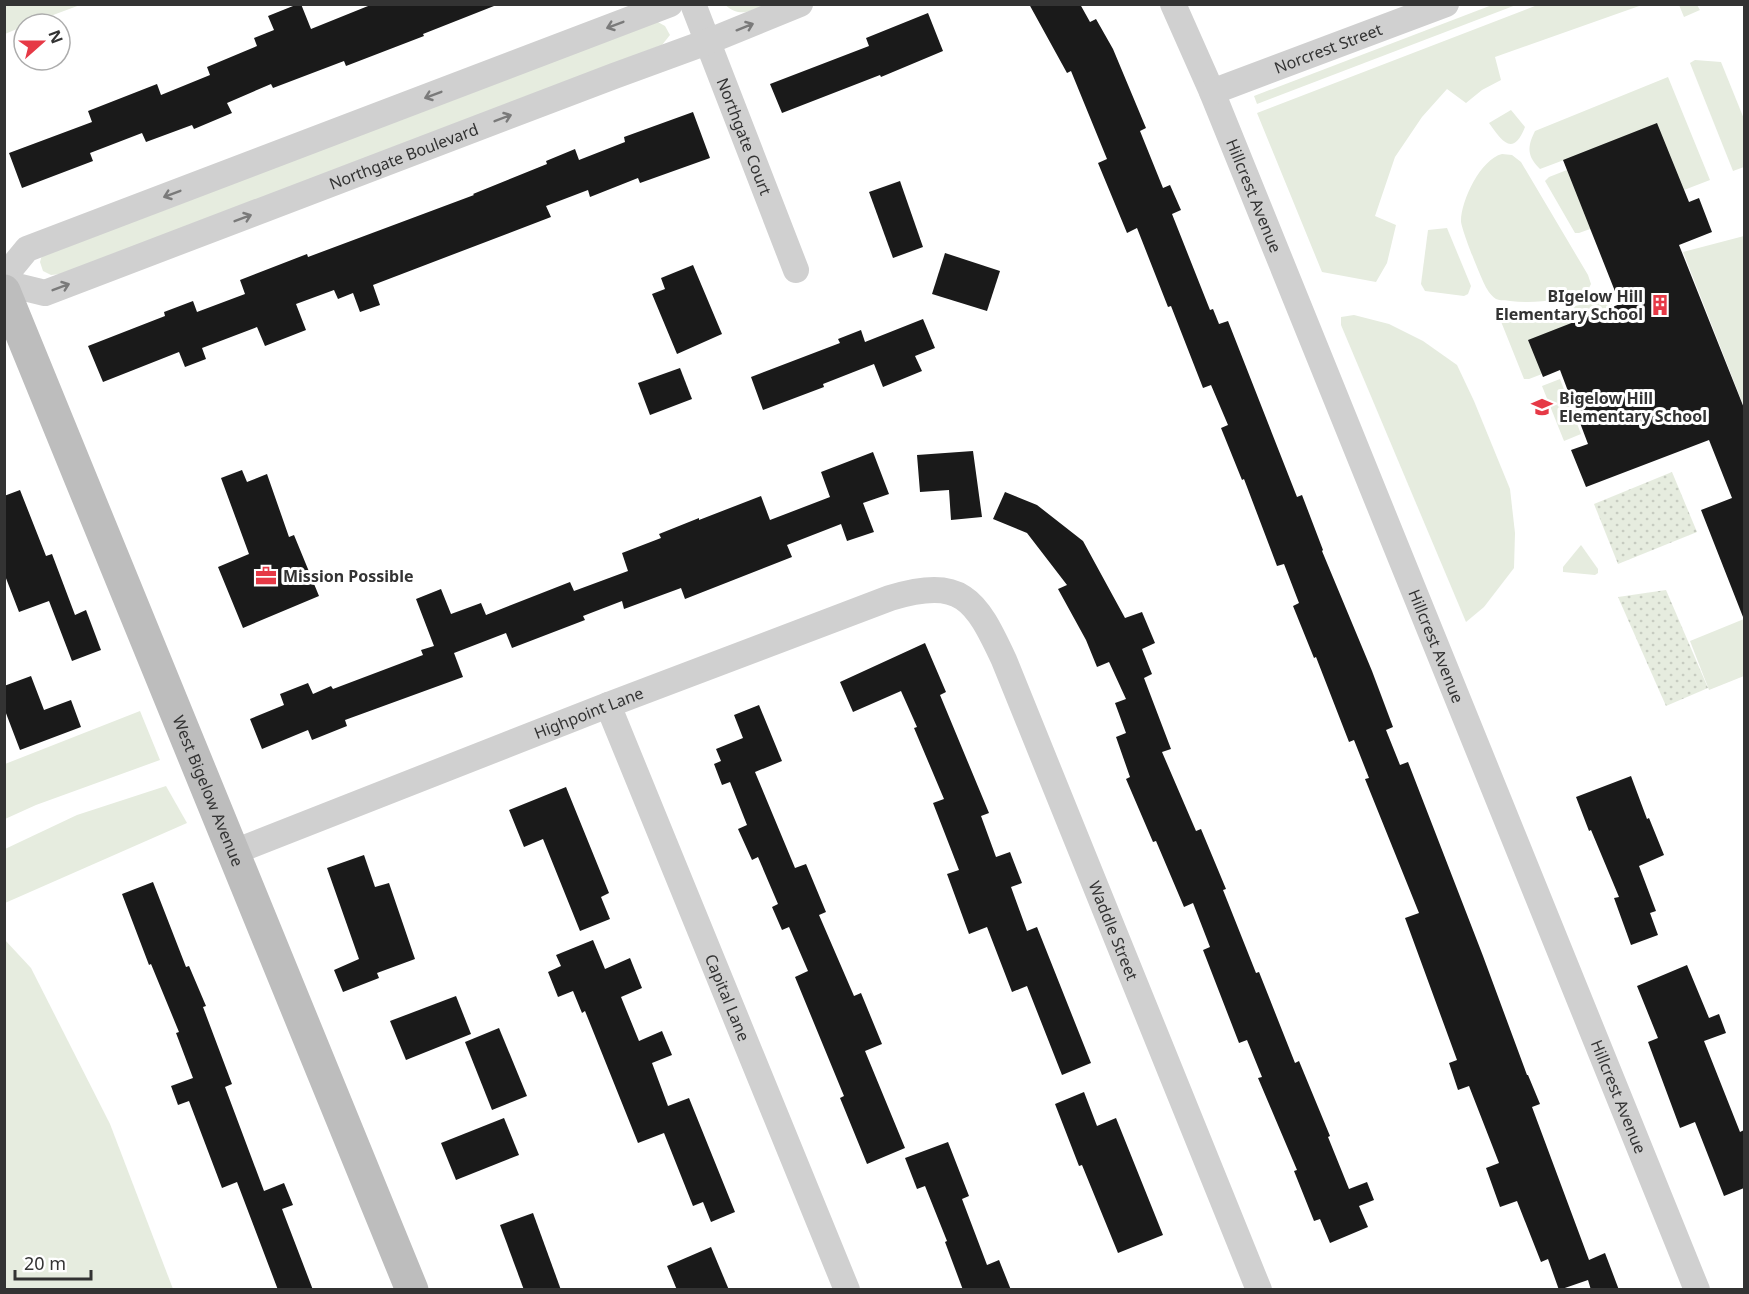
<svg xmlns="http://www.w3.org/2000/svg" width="1749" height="1294" viewBox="0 0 1749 1294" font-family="'Noto Sans',sans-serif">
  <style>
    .grass { fill: #e6ecdf }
    .park { fill: url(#park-dots) }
    .building { fill: #1a1a1a }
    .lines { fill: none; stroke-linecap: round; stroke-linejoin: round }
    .street { stroke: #d0d0d0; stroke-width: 26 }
    .secondary { stroke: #bdbdbd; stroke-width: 33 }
    .oneway { stroke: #7a7a7a }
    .labels { text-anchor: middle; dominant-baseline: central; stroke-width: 6; stroke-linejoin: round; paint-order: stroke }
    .street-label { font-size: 16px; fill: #333; stroke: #fff }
    .poi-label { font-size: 16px; font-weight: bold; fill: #333; stroke: #fff; text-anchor: start }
  </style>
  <defs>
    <pattern id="park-dots" width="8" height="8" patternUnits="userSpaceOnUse" patternTransform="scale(1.5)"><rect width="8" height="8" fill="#e6ecdf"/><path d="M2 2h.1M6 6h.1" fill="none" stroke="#c6cbc0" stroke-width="1.8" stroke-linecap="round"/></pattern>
  </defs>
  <rect width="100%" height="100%" fill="#fff"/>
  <g class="grass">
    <path d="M 5,4 L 80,4 L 80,5 L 29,24 L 24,24 L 24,26 L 5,34 Z"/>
    <path d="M 1540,4 L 1642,5 L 1495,57 L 1501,80 L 1482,90 L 1466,103 L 1447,89 L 1422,117 L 1395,157 L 1375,216 L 1396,225 L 1387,263 L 1376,282 L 1322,272 L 1257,113 Z"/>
    <path d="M 725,5 L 766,5 C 749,11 741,18 725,5 Z"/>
    <path d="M 1492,5 L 1516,5 L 1257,104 L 1254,96 Z"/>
    <path d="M 1679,5 L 1697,5 L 1700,10 L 1684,17 Z"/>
    <path d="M 656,21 L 665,26 L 670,35 L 662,45 L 61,274 L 51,275 L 43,271 L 40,262 L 42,255 Z"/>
    <path d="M 1695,60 L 1721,62 L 1744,119 L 1744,167 L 1733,171 L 1690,63 Z"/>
    <path d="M 1668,77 L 1710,180 L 1684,190 L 1691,210 L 1597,245 L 1590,229 L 1579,233 L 1575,233 L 1545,181 L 1549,177 L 1567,170 L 1564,160 L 1540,169 C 1527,156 1527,147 1535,131 Z"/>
    <path d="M 1511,110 L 1525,127 C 1513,158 1501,140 1489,123 Z"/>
    <path d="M 1502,154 L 1512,155 L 1521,162 L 1588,275 L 1591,284 L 1587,292 C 1561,300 1536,304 1510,301 C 1506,300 1500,301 1496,299 C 1493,297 1489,293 1487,289 C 1482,281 1461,229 1461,221 C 1461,200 1481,159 1502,154 Z"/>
    <path d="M 1447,228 L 1471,286 L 1468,294 L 1464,296 L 1425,291 L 1421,284 L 1428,230 Z"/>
    <path d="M 1744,236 L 1744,407 L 1683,252 Z"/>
    <path d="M 1603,295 L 1614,307 L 1542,374 L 1529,379 L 1524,379 L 1498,314 L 1504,310 L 1524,312 L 1558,309 L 1580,305 Z"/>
    <path d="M 1354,315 L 1389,324 L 1423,341 L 1457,365 L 1474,401 L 1510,489 L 1515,533 L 1514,568 L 1484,607 L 1466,622 L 1341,325 L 1341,317 Z"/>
    <path d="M 1560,379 L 1581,434 L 1564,441 L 1542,386 Z"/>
    <path d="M 1581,545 L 1598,569 L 1598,573 L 1595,575 L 1563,572 L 1563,567 Z"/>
    <path d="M 1744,619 L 1744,676 L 1709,690 L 1690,641 Z"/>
    <path d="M 140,711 L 160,760 L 36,805 L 5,819 L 5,764 Z"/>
    <path d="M 166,786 L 187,823 L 5,903 L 5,849 L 77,815 Z"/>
    <path d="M 4,939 L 31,968 L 110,1124 L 173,1289 L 5,1289 Z"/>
  </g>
  <g class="park">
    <path d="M 1672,472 L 1697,532 L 1618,564 L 1594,504 Z"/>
    <path d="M 1666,590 L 1708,688 L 1666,706 L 1618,597 Z"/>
  </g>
  <g class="building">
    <path d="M 298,4 L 301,4 L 311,29 L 373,4 L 494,4 L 494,6 L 423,34 L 424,36 L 346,66 L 344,61 L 273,88 L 271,84 L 227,103 L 232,113 L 194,129 L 192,125 L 146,142 L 142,133 L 90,153 L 93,161 L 22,188 L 9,153 L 92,122 L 88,111 L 157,84 L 161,95 L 210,75 L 207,67 L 257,46 L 254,38 L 274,30 L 268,16 Z"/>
    <path d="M 1029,4 L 1080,4 L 1090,22 L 1096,19 L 1113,49 L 1146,128 L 1140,131 L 1163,188 L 1170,185 L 1181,210 L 1172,214 L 1210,310 L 1213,309 L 1219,324 L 1228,321 L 1297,497 L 1302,495 L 1323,550 L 1322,551 L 1372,671 L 1393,727 L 1386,730 L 1400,765 L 1408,762 L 1483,956 L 1527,1075 L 1528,1075 L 1540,1104 L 1532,1107 L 1589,1260 L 1605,1253 L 1619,1290 L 1591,1290 L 1588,1280 L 1559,1290 L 1548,1259 L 1541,1262 L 1517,1201 L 1500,1207 L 1486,1168 L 1499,1163 L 1469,1086 L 1458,1090 L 1449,1063 L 1457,1060 L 1405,918 L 1419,913 L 1365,779 L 1369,778 L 1354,740 L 1349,742 L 1316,657 L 1314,658 L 1293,606 L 1299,603 L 1284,564 L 1277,566 L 1244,479 L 1242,480 L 1221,428 L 1228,425 L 1211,385 L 1203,388 L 1171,306 L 1168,307 L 1137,228 L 1127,233 L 1098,163 L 1107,159 L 1071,71 L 1067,73 Z"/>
    <path d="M 928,13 L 943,51 L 881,77 L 880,75 L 782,113 L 770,84 L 869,46 L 866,38 Z"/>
    <path d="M 693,112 L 710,158 L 640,183 L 638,178 L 590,197 L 588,190 L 546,206 L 551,217 L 373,285 L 380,305 L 360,312 L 353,293 L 338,299 L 334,290 L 296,304 L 306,330 L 265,346 L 257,327 L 202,348 L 206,359 L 185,367 L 179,352 L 103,382 L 88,346 L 165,316 L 164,312 L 193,301 L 197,312 L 245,294 L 240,280 L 307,254 L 308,257 L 474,195 L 473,194 L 547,164 L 546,161 L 575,149 L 579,160 L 625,142 L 624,137 Z"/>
    <path d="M 1657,123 L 1689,202 L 1699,198 L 1712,232 L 1679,245 L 1744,408 L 1743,617 L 1701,510 L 1732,498 L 1709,440 L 1586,487 L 1571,450 L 1588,444 L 1560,370 L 1543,377 L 1528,340 L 1620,304 L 1563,160 Z"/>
    <path d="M 900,181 L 923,247 L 893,258 L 869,192 Z"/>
    <path d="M 945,253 L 1000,271 L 987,311 L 932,294 Z"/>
    <path d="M 693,265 L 722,334 L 677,354 L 652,294 L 665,289 L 661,278 Z"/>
    <path d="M 923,319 L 935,348 L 915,356 L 922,371 L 883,387 L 874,364 L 823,384 L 824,387 L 763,410 L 751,377 L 840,343 L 838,339 L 861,330 L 865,342 Z"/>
    <path d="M 680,368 L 692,399 L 650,415 L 638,383 Z"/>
    <path d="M 973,451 L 982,517 L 951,520 L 949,490 L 920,492 L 917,455 Z"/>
    <path d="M 873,452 L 889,494 L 863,503 L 874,532 L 847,541 L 841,524 L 787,545 L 792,557 L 685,599 L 681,588 L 624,609 L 622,601 L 583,616 L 585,620 L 512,648 L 506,633 L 454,653 L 463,677 L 345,720 L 347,726 L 312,740 L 308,730 L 262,749 L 250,719 L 284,705 L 280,694 L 308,683 L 313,694 L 331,686 L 333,689 L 423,655 L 421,650 L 434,646 L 416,599 L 441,589 L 451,614 L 481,603 L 486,615 L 570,582 L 574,591 L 628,571 L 622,553 L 661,538 L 659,534 L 699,518 L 699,520 L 761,496 L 770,520 L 830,497 L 821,472 Z"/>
    <path d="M 242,470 L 247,482 L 267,474 L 289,537 L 294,535 L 319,596 L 243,628 L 218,567 L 249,554 L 221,478 Z"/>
    <path d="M 20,490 L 46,556 L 52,554 L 75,615 L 86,610 L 101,650 L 72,661 L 49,601 L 19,612 L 4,573 L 4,496 Z"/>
    <path d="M 1005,492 L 1037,505 L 1083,541 L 1125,618 L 1142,612 L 1155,643 L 1142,649 L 1152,674 L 1144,678 L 1171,749 L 1162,752 L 1196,831 L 1201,829 L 1226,889 L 1223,890 L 1256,973 L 1259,972 L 1295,1063 L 1299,1061 L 1330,1136 L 1328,1137 L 1349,1189 L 1367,1182 L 1374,1200 L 1359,1206 L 1368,1227 L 1330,1243 L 1320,1219 L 1314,1221 L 1294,1171 L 1297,1170 L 1258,1078 L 1262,1077 L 1247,1040 L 1239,1043 L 1203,950 L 1210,947 L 1193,903 L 1184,907 L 1156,841 L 1153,842 L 1126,779 L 1130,777 L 1116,737 L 1126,733 L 1115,703 L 1126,699 L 1109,662 L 1097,667 L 1086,640 L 1058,589 L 1067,585 L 1027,533 L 993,519 Z"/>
    <path d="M 925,643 L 946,692 L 940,695 L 989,813 L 981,816 L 996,857 L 1010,852 L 1022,883 L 1011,887 L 1027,931 L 1037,927 L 1091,1063 L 1062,1075 L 1027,986 L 1012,992 L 987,927 L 969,934 L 947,874 L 959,870 L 933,803 L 944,799 L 914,728 L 917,727 L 901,691 L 853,712 L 840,682 Z"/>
    <path d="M 31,676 L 44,710 L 71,700 L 81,727 L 20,750 L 4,708 L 4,686 Z"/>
    <path d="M 759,705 L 782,761 L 755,772 L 795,868 L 806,864 L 826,912 L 819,915 L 854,996 L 861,993 L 882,1044 L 865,1051 L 905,1148 L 867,1164 L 840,1098 L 844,1096 L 795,977 L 808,971 L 789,927 L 782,930 L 772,907 L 778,904 L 758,857 L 752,860 L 738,829 L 747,825 L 730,782 L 722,785 L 714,764 L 721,761 L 716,749 L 743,738 L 734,715 Z"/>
    <path d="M 1631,776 L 1647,819 L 1649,818 L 1664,855 L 1639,866 L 1656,911 L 1650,913 L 1658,935 L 1631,945 L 1614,898 L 1619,897 L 1591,830 L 1589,831 L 1576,797 Z"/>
    <path d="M 566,787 L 609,893 L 601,897 L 610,919 L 580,931 L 543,839 L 524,847 L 509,810 Z"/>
    <path d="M 364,855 L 375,887 L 389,883 L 415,959 L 377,973 L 379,978 L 343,992 L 334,970 L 359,959 L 327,868 Z"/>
    <path d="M 153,882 L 186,967 L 189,966 L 206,1006 L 203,1007 L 232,1084 L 225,1087 L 264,1191 L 284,1183 L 293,1205 L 282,1209 L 313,1290 L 278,1290 L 237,1182 L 222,1188 L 189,1101 L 178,1105 L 171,1086 L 193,1078 L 176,1033 L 179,1032 L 151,964 L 149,965 L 122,894 Z"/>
    <path d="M 593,940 L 605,969 L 630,958 L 642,988 L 621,997 L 639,1041 L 662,1031 L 672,1055 L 652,1063 L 668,1106 L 689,1098 L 735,1212 L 711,1222 L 703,1202 L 693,1206 L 664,1133 L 638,1143 L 585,1011 L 582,1013 L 573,991 L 558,997 L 548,972 L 561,966 L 556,955 Z"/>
    <path d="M 1687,965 L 1709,1018 L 1719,1014 L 1726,1033 L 1704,1041 L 1740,1132 L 1744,1130 L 1744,1188 L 1724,1196 L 1695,1122 L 1680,1128 L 1648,1042 L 1658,1038 L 1637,986 Z"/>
    <path d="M 456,996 L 471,1034 L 406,1060 L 390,1021 Z"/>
    <path d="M 499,1028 L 527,1096 L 492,1110 L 465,1042 Z"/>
    <path d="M 1084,1092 L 1097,1126 L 1116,1118 L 1163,1235 L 1118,1253 L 1082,1165 L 1079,1166 L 1055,1104 Z"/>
    <path d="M 504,1118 L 519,1155 L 456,1180 L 441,1143 Z"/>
    <path d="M 948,1142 L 969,1196 L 962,1199 L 987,1265 L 999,1260 L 1011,1290 L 963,1290 L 945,1242 L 947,1241 L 925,1186 L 917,1189 L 905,1158 Z"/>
    <path d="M 533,1213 L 561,1290 L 524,1290 L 500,1225 Z"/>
    <path d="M 711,1247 L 729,1290 L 677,1290 L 667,1266 Z"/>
  </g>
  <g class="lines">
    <g class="street">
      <path id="s1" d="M 693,4 L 796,270"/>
      <path id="s2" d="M 1173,4 L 1212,92 L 1697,1290"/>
      <path id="s3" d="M 1212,92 L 1446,4"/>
      <path d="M 4,277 L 27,249 L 670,4"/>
      <path id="s4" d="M 4,283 L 45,293 L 614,76 L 707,42 L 800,4"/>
      <path id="s5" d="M 608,705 L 847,1290"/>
      <path id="s6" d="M 234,852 L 608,705 L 890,598 C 962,577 975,598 1004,660 L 1259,1290"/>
    </g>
    <path class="secondary" id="s7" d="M 4,291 L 412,1290"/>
  </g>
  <defs><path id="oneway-shaft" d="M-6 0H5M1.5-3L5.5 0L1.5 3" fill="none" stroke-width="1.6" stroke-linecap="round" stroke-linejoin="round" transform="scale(1.5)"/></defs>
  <g class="oneway">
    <use href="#oneway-shaft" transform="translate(615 25) rotate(159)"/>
    <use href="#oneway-shaft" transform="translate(745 27) rotate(-22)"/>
    <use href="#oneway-shaft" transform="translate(433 95) rotate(159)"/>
    <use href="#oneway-shaft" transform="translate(503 118) rotate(-21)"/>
    <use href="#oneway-shaft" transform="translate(172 194) rotate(159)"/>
    <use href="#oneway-shaft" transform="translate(243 218) rotate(-21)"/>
    <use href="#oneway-shaft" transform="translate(61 287) rotate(-21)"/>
  </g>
  <defs>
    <symbol id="building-bare" viewBox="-9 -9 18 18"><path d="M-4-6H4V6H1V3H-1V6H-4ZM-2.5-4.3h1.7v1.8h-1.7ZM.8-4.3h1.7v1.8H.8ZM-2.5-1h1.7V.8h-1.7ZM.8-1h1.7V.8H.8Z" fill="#e63946" stroke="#fff" stroke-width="2.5" paint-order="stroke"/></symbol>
    <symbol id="school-bare" viewBox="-9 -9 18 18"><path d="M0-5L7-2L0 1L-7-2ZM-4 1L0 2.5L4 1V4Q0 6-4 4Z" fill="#e63946" stroke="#fff" stroke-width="2.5" paint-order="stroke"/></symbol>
    <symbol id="office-bare" viewBox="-9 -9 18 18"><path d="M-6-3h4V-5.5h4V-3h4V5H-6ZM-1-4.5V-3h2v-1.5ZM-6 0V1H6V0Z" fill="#e63946" stroke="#fff" stroke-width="2.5" paint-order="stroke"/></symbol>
  </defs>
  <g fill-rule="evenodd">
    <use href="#building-bare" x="1645" y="290" width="30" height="30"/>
    <use href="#school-bare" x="1527" y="392" width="30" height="30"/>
    <use href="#office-bare" x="251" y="561" width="30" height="30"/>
  </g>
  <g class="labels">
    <g class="street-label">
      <text stroke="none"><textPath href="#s3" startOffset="124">Norcrest Street</textPath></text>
      <text stroke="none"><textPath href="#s1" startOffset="142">Northgate Court</textPath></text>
      <text stroke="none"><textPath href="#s4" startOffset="426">Northgate Boulevard</textPath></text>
      <text stroke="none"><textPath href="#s2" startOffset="208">Hillcrest Avenue</textPath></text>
      <text stroke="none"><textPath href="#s2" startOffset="694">Hillcrest Avenue</textPath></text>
      <text stroke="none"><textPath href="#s6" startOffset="381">Highpoint Lane</textPath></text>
      <text stroke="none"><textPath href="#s7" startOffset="540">West Bigelow Avenue</textPath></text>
      <text stroke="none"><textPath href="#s6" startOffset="1146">Waddle Street</textPath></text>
      <text stroke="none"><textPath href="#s5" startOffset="316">Capital Lane</textPath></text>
      <text stroke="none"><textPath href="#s2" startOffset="1180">Hillcrest Avenue</textPath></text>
    </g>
    <g class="poi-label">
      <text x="1643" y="296" text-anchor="end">BIgelow Hill<tspan x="1643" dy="18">Elementary School</tspan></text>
      <text x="1559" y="398">Bigelow Hill<tspan x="1559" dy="18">Elementary School</tspan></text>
      <text x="283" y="576">Mission Possible</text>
    </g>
  </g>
  <rect width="1749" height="1294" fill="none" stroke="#333333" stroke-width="12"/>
  <g transform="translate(42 42) rotate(69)"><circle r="28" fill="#ffffff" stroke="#adadad" stroke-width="1.5"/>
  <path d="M0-4.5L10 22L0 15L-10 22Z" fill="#e63946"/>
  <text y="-9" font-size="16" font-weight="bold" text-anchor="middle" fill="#333333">N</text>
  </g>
  <path d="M15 1270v9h76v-9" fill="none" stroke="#333333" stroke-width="3"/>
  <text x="24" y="1270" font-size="18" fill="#333333" stroke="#ffffff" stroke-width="4.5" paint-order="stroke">20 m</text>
</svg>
